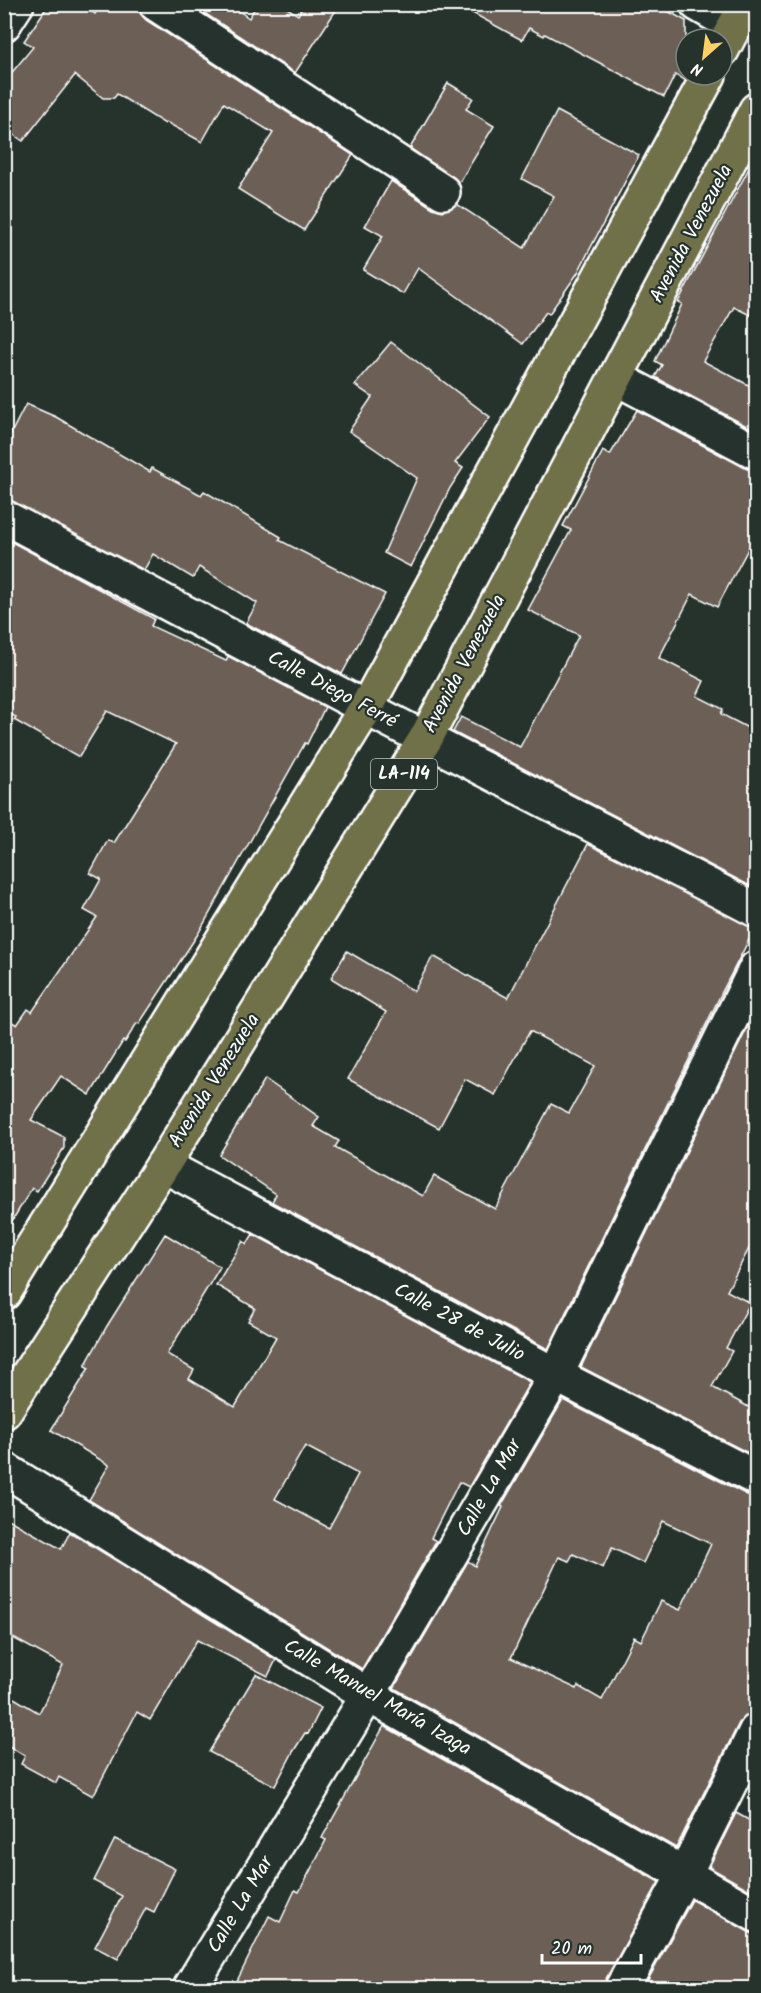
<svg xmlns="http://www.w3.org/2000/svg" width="761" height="1993" viewBox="0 0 761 1993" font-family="Kalam,sans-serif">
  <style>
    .building { fill: #6c6157; stroke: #fff; stroke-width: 1.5; fill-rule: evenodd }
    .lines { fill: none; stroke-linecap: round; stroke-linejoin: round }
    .minor-casing { stroke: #fff; stroke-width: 38 }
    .major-casing { stroke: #fff; stroke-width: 38 }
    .minor { stroke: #26332d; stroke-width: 33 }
    .major { stroke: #6f714a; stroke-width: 33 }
    .labels { text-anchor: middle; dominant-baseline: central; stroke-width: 4.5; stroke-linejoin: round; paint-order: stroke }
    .shield { fill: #26332d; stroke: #bec2c0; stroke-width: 1.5 }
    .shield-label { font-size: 18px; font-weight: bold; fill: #fff }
    .street-label { font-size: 20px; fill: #fff; stroke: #26332d }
  </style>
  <rect width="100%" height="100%" fill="#26332d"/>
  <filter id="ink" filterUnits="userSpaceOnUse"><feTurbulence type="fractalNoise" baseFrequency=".0167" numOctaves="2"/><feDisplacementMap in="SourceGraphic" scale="12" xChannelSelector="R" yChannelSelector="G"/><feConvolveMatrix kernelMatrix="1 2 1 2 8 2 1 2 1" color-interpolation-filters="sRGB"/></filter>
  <g filter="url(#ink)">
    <g class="building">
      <path d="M 49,4 L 80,4 L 95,14 L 101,4 L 138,4 L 140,13 L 146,20 L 353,155 L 304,230 L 238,189 L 273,133 L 224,103 L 202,142 L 166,122 L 165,124 L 117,94 L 114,98 L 103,98 L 75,75 L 23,141 L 4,128 L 4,82 L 33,47 L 24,41 Z"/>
      <path d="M 191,4 L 229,4 L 249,18 L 257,4 L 281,4 L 298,15 L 305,4 L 340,4 L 295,73 Z"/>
      <path d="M 456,4 L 655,4 L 686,21 L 686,78 L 685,80 L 675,75 L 664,97 L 545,34 L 544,36 L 529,28 L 522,40 Z"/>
      <path d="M 448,83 L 473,98 L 466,109 L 494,126 L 459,183 L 410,148 Z"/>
      <path d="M 557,111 L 639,155 L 577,274 L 549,314 L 546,312 L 523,344 L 418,268 L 403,294 L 363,270 L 383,236 L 365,226 L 391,181 L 433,208 L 443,211 L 457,204 L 524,248 L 554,196 L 522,179 Z"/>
      <path d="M 756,155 L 756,318 L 734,307 L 703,361 L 756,389 L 756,431 L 655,377 L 662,365 L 655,361 L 682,304 L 678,302 Z"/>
      <path d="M 391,342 L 490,417 L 455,463 L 463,468 L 450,488 L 411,567 L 384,553 L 417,478 L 349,431 L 372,397 L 355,385 Z"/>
      <path d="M 26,404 L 56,417 L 150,472 L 152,468 L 201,495 L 204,491 L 281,537 L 279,540 L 385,594 L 342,674 L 246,623 L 257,603 L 199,567 L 193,578 L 153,554 L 144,570 L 4,498 L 4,447 Z"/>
      <path d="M 637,410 L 747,469 L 756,471 L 756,534 L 717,607 L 692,594 L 659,658 L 704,681 L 697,696 L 723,709 L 721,714 L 756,732 L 756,889 L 453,732 L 461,717 L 520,747 L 579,635 L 528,610 L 571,530 L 563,526 L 603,451 L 610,455 Z"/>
      <path d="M 10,541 L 154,619 L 151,626 L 226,661 L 228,656 L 325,707 L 307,744 L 305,743 L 198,934 L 139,1024 L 137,1023 L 125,1042 L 123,1041 L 90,1095 L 61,1076 L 31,1120 L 64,1137 L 64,1148 L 37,1191 L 32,1188 L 4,1234 L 4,1017 L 17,1025 L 28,1009 L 32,1012 L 97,917 L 84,910 L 101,879 L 90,873 L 108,840 L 114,843 L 176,744 L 107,711 L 79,757 L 14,720 L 16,717 L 4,711 L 4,551 Z"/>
      <path d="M 588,844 L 755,928 L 722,992 L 548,1349 L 272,1202 L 276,1194 L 219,1155 L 265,1079 L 319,1117 L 313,1126 L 339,1141 L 335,1147 L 423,1196 L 434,1176 L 495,1209 L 551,1104 L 569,1113 L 595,1066 L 530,1031 L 495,1095 L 465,1079 L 439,1128 L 348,1079 L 386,1012 L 331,978 L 347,951 L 414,991 L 433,956 L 508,998 Z"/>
      <path d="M 756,1010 L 756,1235 L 727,1291 L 750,1303 L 726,1348 L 732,1351 L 712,1387 L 756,1411 L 756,1457 L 581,1367 Z"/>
      <path d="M 165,1234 L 220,1267 L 167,1354 L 194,1370 L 189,1379 L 235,1407 L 276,1337 L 248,1321 L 255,1308 L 216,1285 L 243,1241 L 247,1244 L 253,1234 L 530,1382 L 469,1487 L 459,1482 L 431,1538 L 436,1541 L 362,1669 L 89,1500 L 109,1465 L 51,1430 L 89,1368 L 85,1366 L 107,1326 ZM 305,1446 L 358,1474 L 329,1528 L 275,1499 Z"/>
      <path d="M 563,1400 L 747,1495 L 756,1497 L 756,1704 L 751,1713 L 739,1723 L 676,1848 L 394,1688 L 468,1561 L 475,1566 L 503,1507 L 501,1506 ZM 663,1521 L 711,1544 L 680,1610 L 661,1601 L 641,1641 L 634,1637 L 602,1700 L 578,1686 L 577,1689 L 511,1658 L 559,1557 L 569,1561 L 573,1554 L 603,1568 L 612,1548 L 643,1563 Z"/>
      <path d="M 4,1517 L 61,1549 L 70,1532 L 276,1660 L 268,1676 L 197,1640 L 150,1720 L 137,1712 L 93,1796 L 59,1777 L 56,1783 L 21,1764 L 25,1756 L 4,1743 L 4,1692 L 39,1713 L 63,1665 L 4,1633 Z"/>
      <path d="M 256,1674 L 321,1708 L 308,1734 L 305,1733 L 293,1752 L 275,1786 L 209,1752 Z"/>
      <path d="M 384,1726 L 659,1882 L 606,1979 L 603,1989 L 233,1989 L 269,1916 L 280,1922 L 295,1890 L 299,1892 L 326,1840 L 322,1838 Z"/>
      <path d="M 736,1813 L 756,1824 L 755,1893 L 709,1867 Z"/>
      <path d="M 115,1839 L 175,1869 L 154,1912 L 146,1908 L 118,1959 L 95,1947 L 122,1896 L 94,1881 Z"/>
      <path d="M 692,1900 L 756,1936 L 756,1989 L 643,1989 Z"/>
    </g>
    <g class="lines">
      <defs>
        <g id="minor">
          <path d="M 156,4 L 443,192"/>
          <path d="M 697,4 L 735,26"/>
          <path d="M 4,24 L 17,4"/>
          <path d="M 616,378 L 756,452"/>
          <path d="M 4,517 L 366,708 L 756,910"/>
          <path d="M 163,1165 L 556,1375 L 756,1478"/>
          <path d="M 4,1469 L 368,1695 L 756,1915"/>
          <path d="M 190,1988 L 368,1695 L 556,1375 L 756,968"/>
          <path d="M 622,1988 L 685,1873 L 756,1731"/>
        </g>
        <g id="major">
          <path d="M 722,50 L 746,4"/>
          <path d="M 4,1293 L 366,708 L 709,75"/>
          <path d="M 4,1412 L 163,1165 L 426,738 L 756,110"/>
        </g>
      </defs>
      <use href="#minor" class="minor-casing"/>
      <use href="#major" class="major-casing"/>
      <use href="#minor" class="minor"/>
      <use href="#major" class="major"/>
    </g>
  </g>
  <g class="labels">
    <rect class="shield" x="371" y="759" width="66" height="30" rx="4.5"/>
    <g class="shield-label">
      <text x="404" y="774">LA-114</text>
    </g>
    <g class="street-label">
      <text transform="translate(692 234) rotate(-62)">Avenida Venezuela</text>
      <text transform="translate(465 664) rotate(-62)">Avenida Venezuela</text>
      <text transform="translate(332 690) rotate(28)">Calle Diego Ferré</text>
      <text transform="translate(215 1081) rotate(-58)">Avenida Venezuela</text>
      <text transform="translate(459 1323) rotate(28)">Calle 28 de Julio</text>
      <text transform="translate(490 1488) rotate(-60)">Calle La Mar</text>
      <text transform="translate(377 1698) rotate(30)">Calle Manuel María Izaga</text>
      <text transform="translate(241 1905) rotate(-59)">Calle La Mar</text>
    </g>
  </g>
  <rect width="761" height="1993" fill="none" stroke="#26332d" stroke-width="24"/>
  <rect x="12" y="12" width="737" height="1969" fill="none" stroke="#fff" stroke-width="2" filter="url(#ink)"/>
  <g transform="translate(704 57) rotate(208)"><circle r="28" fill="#26332d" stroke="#7d8581" stroke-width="1.5"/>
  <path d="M0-4.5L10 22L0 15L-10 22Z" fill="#ffd166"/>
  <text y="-9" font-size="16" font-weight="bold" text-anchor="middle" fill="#ffffff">N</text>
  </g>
  <path d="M542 1954v9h99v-9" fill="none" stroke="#ffffff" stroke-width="3"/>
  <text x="551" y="1954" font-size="18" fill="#ffffff" stroke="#26332d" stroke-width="4.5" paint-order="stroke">20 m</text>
</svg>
